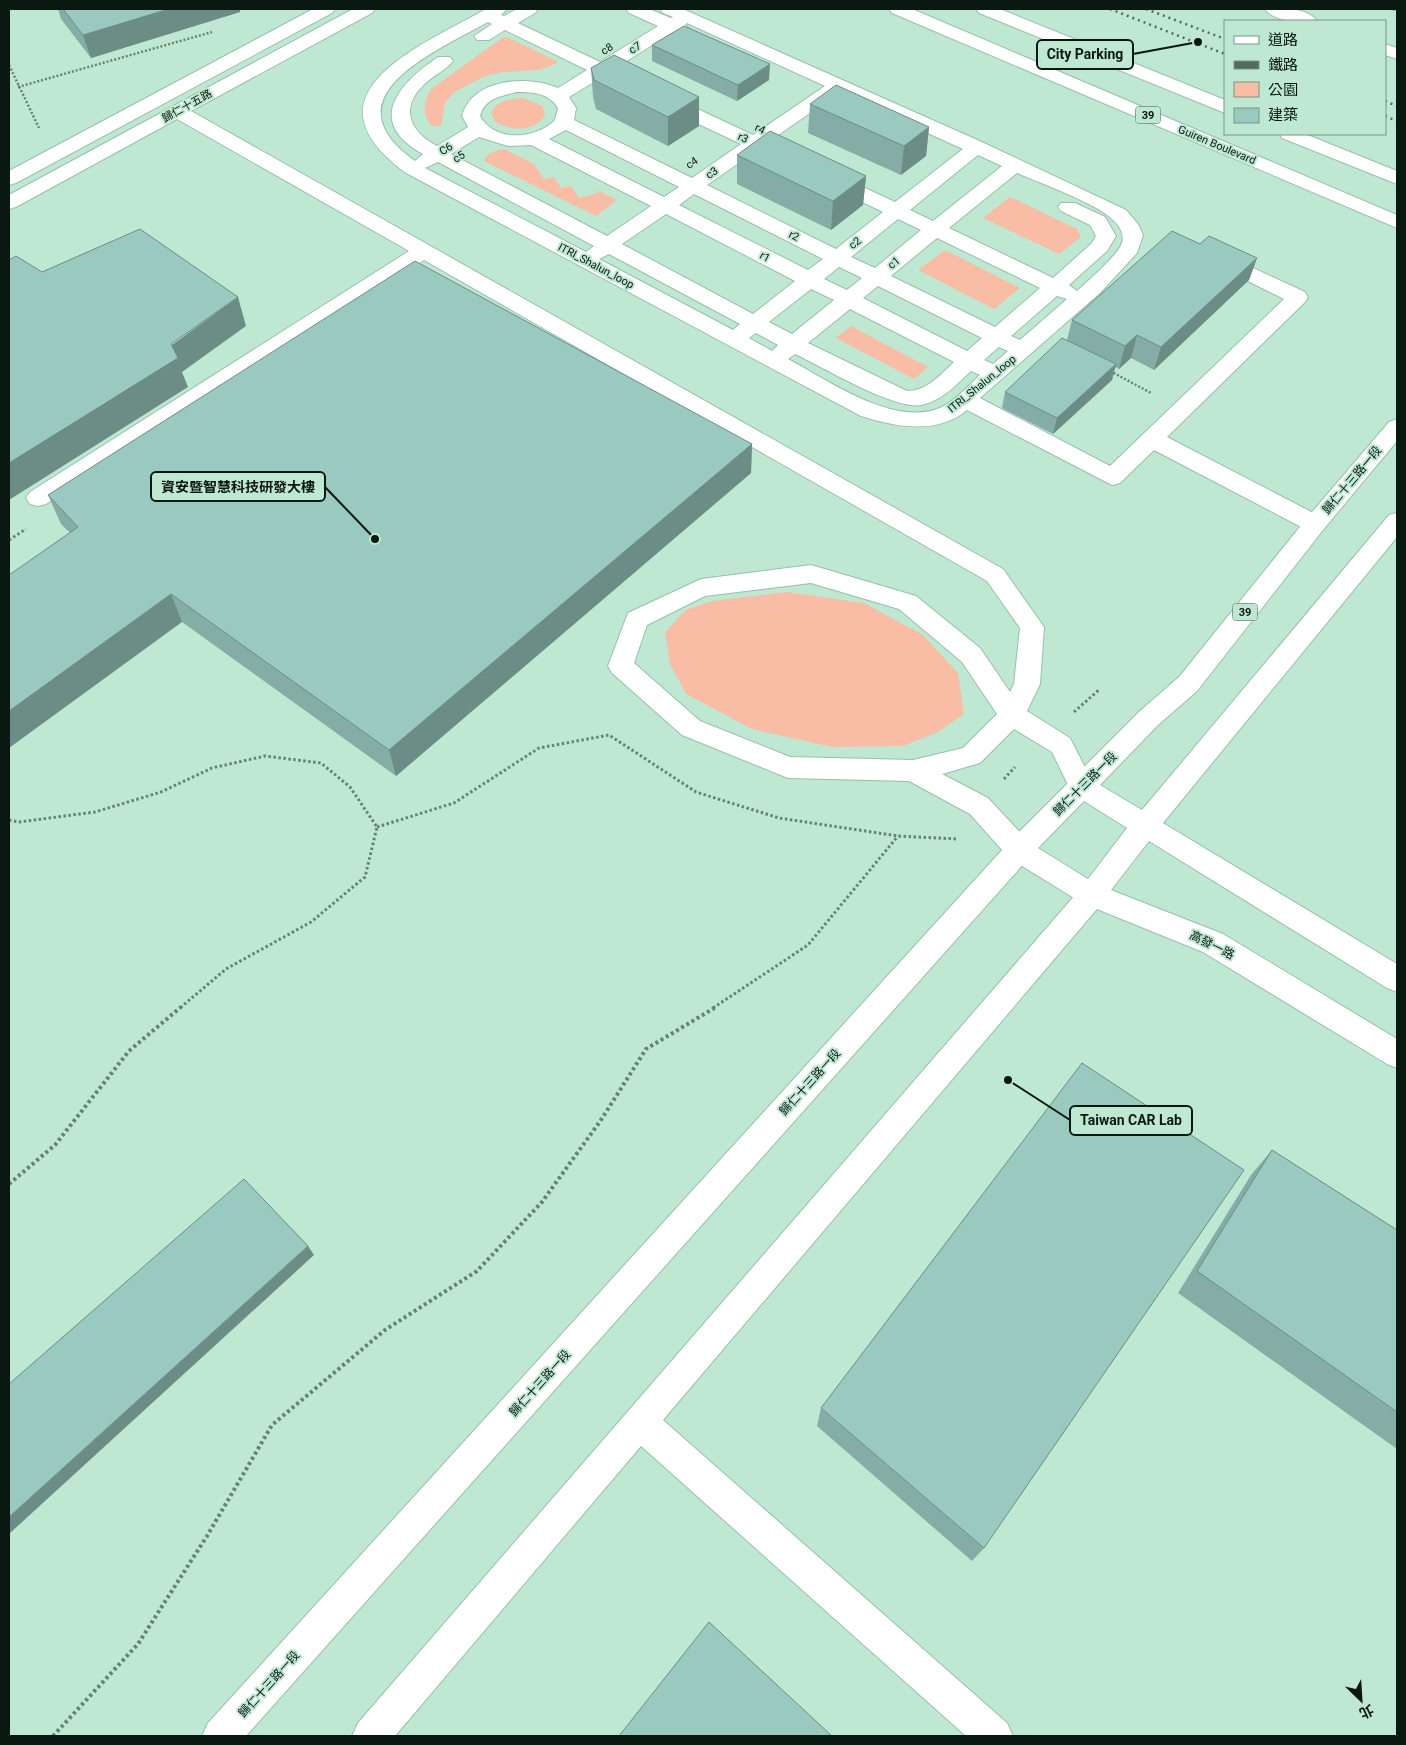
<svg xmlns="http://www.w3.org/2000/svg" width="1406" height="1745" viewBox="0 0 1406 1745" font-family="Roboto,'Noto Sans TC',sans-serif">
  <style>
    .green { fill: #f9bca5 }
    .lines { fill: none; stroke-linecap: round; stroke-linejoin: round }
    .minor-casing { stroke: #98bfab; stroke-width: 2 }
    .major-casing { stroke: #98bfab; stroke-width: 2 }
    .path-far2 { stroke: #658273; stroke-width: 2.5; stroke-dasharray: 2 2; stroke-linecap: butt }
    .path-far1 { stroke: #658273; stroke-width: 3; stroke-dasharray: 2.5 2.5; stroke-linecap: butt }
    .path { stroke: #658273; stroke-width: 4; stroke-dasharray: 3 3; stroke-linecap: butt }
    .minor { fill: #fff; fill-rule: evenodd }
    .major { fill: #fff; fill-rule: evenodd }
    .rail { stroke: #516b5e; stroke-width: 2.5; stroke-dasharray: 2 4; stroke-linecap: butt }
    .wall { fill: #84ada5 }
    .shaded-wall { fill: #6c8d86 }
    .building { fill: #9ac9c0; stroke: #6c8d86 }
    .labels { text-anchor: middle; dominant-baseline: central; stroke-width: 4; stroke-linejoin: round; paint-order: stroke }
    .far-street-label { font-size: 11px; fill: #091811; stroke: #bfe8d2 }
    .shield { fill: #bfe8d2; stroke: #40564b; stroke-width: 1 }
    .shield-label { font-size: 11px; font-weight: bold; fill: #091811 }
    .street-label { font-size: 12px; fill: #091811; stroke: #bfe8d2 }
    .leader { fill: none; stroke: #091811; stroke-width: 2 }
    .callout-dot { fill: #091811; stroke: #bfe8d2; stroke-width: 2 }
    .callout { fill: #bfe8d2; stroke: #091811; stroke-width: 2 }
    .callout-label { font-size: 14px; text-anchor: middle; font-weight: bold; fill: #091811 }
  </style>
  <rect width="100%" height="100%" fill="#bfe8d2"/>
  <g class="green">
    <path d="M 507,37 L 557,61 L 557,63 L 540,70 L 503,72 L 485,76 L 453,93 L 445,103 L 441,126 L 432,126 C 421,114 424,102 431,89 L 502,38 Z"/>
    <path d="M 523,98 L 543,106 L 545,116 C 533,132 511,131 495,122 L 491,112 C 498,100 511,99 523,98 Z"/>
    <path d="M 504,149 L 534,164 L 544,179 L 554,177 L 561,188 L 571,186 L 579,198 L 598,193 L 596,190 L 617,200 L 596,216 L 484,161 C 488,152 494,151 504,149 Z"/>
    <path d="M 1010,197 L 1077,229 L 1081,237 L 1059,254 L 983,218 Z"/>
    <path d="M 945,250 L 1020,288 L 994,309 L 918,270 Z"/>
    <path d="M 851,326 L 928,367 L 914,379 L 836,338 Z"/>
    <path d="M 787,592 L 864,603 L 923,635 L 958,673 L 964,714 L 938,732 L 903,746 L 832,747 L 752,729 L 686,694 L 670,664 L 665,632 L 686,610 L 712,601 Z"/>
  </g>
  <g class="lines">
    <defs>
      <g id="minor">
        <path d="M 313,9 L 335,9 L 332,13 L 16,183 L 9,185 L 9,171 Z"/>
        <path d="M 353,9 L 375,9 L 372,13 L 191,111 L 1003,569 L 1044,627 L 1040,684 L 1027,711 L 1070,738 L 1095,787 L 1091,795 L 1082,798 L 1073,795 L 1052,752 L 1014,729 L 980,763 L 942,774 L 988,798 L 1029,842 L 1033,850 L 1029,858 L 246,1736 L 202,1736 L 208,1723 L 1002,850 L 970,814 L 909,781 L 788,778 L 682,735 L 612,673 L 608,666 L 628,613 L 701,579 L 811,565 L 916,596 L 980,648 L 1010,692 L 1014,684 L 1020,628 L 987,581 L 424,260 L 46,504 L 38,506 L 30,504 L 26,498 L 30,492 L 409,251 L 177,119 L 16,207 L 9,209 L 9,195 ZM 811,583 L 899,609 L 962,662 L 997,714 L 963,748 L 913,760 L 790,757 L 700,721 L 634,663 L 647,625 L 705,596 Z"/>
        <path d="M 486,9 L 507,9 L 501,15 L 504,16 L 517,9 L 538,9 L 535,13 L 518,23 L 600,62 L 658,26 L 629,13 L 626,9 L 649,9 L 671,18 L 673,17 L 663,13 L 660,9 L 683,9 L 984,143 L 1126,210 L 1138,224 L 1143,235 L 1137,253 L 1100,293 L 980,398 L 1110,466 L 1284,299 L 1211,263 L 1208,259 L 1211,255 L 1218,253 L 1225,255 L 1305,292 L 1308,297 L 1305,302 L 1167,437 L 1323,518 L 1327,524 L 1323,530 L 1315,532 L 1307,530 L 1154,450 L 1120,483 L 1112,485 L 967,410 C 938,435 895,427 861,416 L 406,173 C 298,94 419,47 486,9 ZM 488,22 L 492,24 L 474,36 L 477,40 L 489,40 L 505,30 L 587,70 L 558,88 C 527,75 472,78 462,116 L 468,127 L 437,146 C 406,130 400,104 428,81 C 436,74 447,69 453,61 L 450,57 L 438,57 C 398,84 365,122 423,154 L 415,161 C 325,97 435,52 488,22 ZM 687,23 L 825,86 L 753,135 L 672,97 L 658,97 L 656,101 L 658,105 L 741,144 L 692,178 L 574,120 L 576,108 L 569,97 L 602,77 L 623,87 L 635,87 L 638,83 L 635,79 L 614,69 L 673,32 L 684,36 L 690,35 L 693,31 L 685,25 ZM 517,92 C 533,92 549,93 558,108 L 555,120 C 535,140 494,142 480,116 C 485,98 501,96 517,92 ZM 839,93 L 963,149 L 895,202 L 837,175 L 823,175 L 820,179 L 823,183 L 883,212 L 836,249 L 707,185 L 756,151 L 782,163 L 796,163 L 799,159 L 796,155 L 768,142 ZM 566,130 L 679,187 L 664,197 L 549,139 ZM 479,137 L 508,146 L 531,145 L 651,206 L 607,236 L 451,154 ZM 978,155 L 1002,166 L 933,221 L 910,210 ZM 438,162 L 594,246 L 586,252 L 425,168 ZM 1017,173 C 1040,183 1098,204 1113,220 C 1121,227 1126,237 1120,247 C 1114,258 1087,282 1077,291 L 1069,285 L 1107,251 L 1116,236 L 1105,217 L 1075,203 L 1061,203 L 1058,207 L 1061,211 L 1090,225 L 1096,236 L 1092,243 L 1053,278 L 949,228 ZM 694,194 L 823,259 L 808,270 L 679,205 ZM 666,214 L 795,281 L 753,314 L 622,244 ZM 898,219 L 921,230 L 875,268 L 851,257 ZM 937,238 L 1040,288 L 995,327 L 891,276 ZM 609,254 L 740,324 L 733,330 L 599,259 ZM 839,267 L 862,278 L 847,290 L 824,279 ZM 878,286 L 982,338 L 967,351 L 863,298 ZM 811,289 L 834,300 L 792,334 L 769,322 ZM 1057,296 L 1067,299 L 1020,340 L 1011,336 ZM 850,309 L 954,362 C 940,375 927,391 907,391 L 808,343 ZM 756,333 L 778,345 L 772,351 L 749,338 ZM 999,347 L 1008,351 L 993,364 L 984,360 ZM 795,354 C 823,367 894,410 921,405 C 942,401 957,384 971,371 L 980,375 C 969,385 955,401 942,407 C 895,429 828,380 788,359 Z"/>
        <path d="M 1092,883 L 1102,887 L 1106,895 L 1102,903 L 663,1420 L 1007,1723 L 1013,1736 L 966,1736 L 641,1446 L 395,1736 L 352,1736 L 358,1723 L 1082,887 Z"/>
      </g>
      <g id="major">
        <path d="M 889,9 L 912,9 L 1397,215 L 1397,228 L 892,13 Z"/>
        <path d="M 976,9 L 1000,9 L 1225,100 L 1225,113 L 979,13 Z"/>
        <path d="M 1265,9 C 1280,8 1307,7 1317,21 C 1302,22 1275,23 1265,9 Z"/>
        <path d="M 1385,44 L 1397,48 L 1397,59 L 1385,55 Z"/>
        <path d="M 1280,134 L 1305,134 L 1397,171 L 1397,184 L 1282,138 Z"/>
        <path d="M 1397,419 L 1397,441 L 1323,530 L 1197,691 L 1158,725 L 1100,785 L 1142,810 L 1389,515 L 1397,513 L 1397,537 L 1163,823 L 1397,964 L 1397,992 L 1387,988 L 1149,841 L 1111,890 L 1223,934 L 1397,1039 L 1397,1068 L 1387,1064 L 1203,952 L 1082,903 L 1009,858 L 1005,850 L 1009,842 L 1140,711 L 1179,677 L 1307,518 L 1389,422 ZM 1084,801 L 1127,828 L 1088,879 L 1038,848 Z"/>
      </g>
    </defs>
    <use href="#minor" class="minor-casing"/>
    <use href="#major" class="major-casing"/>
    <g class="path-far2">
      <path d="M 9,65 L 39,128"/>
      <path d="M 18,87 L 212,32"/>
      <path d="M 1110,371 L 1151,393"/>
    </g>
    <g class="path-far1">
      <path d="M 9,540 L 26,529"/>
      <path d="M 1074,712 L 1100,689"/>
      <path d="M 1004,779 L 1015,767"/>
      <path d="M 9,820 L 19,822 L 95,812 L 161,792 L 212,768 L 265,756 L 321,763 L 350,787 L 377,827 L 365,877 L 311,922 L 226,969 L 180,1008"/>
      <path d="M 377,827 L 454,803 L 539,748 L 609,735 L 696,792 L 779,818 L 898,836 L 957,839"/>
      <path d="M 713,1008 L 808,945 L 898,836"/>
    </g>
    <g class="path">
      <path d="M 9,1184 L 55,1145 L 129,1051 L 181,1007"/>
      <path d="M 53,1736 L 138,1644 L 207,1536 L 272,1425 L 385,1330 L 477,1271 L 542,1202 L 601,1120 L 646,1049 L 716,1007"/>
    </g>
    <use href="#minor" class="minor"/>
    <use href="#major" class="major"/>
    <g class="rail">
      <path d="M 1110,9 L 1225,54"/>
      <path d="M 1146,9 L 1225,39"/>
      <path d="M 1393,9 L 1397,10"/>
      <path d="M 1385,101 L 1397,106"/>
      <path d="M 1385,116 L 1397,121"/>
    </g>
  </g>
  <g class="wall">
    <path d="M 58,9 L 240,9 L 240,12 L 91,58 L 61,19 Z"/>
    <path d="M 652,45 L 769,80 L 737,101 L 652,61 Z"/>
    <path d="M 591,68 L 699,126 L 668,146 L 596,109 L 593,97 Z"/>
    <path d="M 810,104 L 929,127 L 926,156 L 901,175 L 808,133 Z"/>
    <path d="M 737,155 L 866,176 L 863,205 L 831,230 L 737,184 Z"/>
    <path d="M 1257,258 L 1249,280 L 1154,370 L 1131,358 L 1119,369 L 1115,367 L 1112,380 L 1053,434 L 1002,408 L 1005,392 L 1067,340 L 1072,320 Z"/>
    <path d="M 752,444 L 751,473 L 396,776 L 182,622 L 70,533 L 61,524 L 48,495 Z"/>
    <path d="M 1272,1150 L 1397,1230 L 1397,1449 L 1178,1293 L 1251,1175 Z"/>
    <path d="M 821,1408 L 984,1548 L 972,1561 L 817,1426 Z"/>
  </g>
  <g class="shaded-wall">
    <path d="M 169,9 L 240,9 L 240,12 L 91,58 L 83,35 Z"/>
    <path d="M 770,64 L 769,80 L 737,101 L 738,85 Z"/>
    <path d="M 699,97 L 699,126 L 668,146 L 668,117 Z"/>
    <path d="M 929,127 L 926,156 L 901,175 L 904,146 Z"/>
    <path d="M 866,176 L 863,205 L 831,230 L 833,201 Z"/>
    <path d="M 1257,258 L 1249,280 L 1154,370 L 1161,347 Z"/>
    <path d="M 238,297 L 246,326 L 182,372 L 188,387 L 9,500 L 9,463 Z"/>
    <path d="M 1137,335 L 1131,358 L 1119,369 L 1125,346 Z"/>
    <path d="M 1116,364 L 1112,380 L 1053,434 L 1057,418 Z"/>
    <path d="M 752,444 L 751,473 L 396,776 L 389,750 Z"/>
    <path d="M 171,594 L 182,622 L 9,748 L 9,711 Z"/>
    <path d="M 308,1246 L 314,1255 L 9,1534 L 9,1517 Z"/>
  </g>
  <g class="building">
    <path d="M 63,9 L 169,9 L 83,35 Z"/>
    <path d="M 684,26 L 770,64 L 738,85 L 652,45 Z"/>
    <path d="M 614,55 L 699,97 L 668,117 L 594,80 L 591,68 Z"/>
    <path d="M 836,85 L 929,127 L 904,146 L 810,104 Z"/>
    <path d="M 770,131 L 866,176 L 833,201 L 737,155 Z"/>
    <path d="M 140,229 L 238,297 L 171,344 L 178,358 L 9,463 L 9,260 L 16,256 L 42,272 Z"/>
    <path d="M 1172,231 L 1200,244 L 1209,236 L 1257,258 L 1161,347 L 1137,335 L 1125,346 L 1072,320 Z"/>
    <path d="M 415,261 L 752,444 L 389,750 L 171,594 L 9,711 L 9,575 L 78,527 L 48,495 Z"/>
    <path d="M 1062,338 L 1116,364 L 1057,418 L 1005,392 Z"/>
    <path d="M 1082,1063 L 1244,1170 L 984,1548 L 821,1408 Z"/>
    <path d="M 1272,1150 L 1397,1230 L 1397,1412 L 1197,1271 Z"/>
    <path d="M 244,1179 L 308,1246 L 9,1517 L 9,1384 Z"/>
    <path d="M 709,1622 L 832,1736 L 619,1736 Z"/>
  </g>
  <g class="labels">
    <g class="far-street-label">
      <text transform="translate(635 48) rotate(-32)">c7</text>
      <text transform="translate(607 49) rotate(-32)">c8</text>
      <text transform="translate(187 106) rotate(-29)">歸仁十五路</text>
      <text transform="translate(760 129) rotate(25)">r4</text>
      <text transform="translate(743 138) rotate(24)">r3</text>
      <text transform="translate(1217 145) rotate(23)">Guiren Boulevard</text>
      <text transform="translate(446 149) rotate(-32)">C6</text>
      <text transform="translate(459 157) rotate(-31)">c5</text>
      <text transform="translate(692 163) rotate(-35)">c4</text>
      <text transform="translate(712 173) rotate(-35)">c3</text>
      <text transform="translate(794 236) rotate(26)">r2</text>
      <text transform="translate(855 243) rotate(-38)">c2</text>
      <text transform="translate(765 257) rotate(27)">r1</text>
      <text transform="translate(894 263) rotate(-39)">c1</text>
      <text transform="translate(596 266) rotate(28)">ITRI_Shalun_loop</text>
      <text transform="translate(982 384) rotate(-39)">ITRI_Shalun_loop</text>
    </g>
    <g class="shield">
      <rect x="1135.5" y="106.5" width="25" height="17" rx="4"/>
      <rect x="1232.5" y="603.5" width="25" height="17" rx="4"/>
    </g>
    <g class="shield-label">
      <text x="1148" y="115">39</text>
      <text x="1245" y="612">39</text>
    </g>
    <g class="street-label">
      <text transform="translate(1352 480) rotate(-50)">歸仁十三路一段</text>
      <text transform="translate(1085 784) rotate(-45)">歸仁十三路一段</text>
      <text transform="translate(1212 945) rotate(27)">高發一路</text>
      <text transform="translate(810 1082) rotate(-48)">歸仁十三路一段</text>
      <text transform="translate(540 1383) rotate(-48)">歸仁十三路一段</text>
      <text transform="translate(269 1684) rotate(-48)">歸仁十三路一段</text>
    </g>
  </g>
  <path class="leader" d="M1198 42L1133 54M375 539L325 487M1008 1080L1070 1120"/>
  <g class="callout-dot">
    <circle cx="1198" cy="42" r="5"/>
    <circle cx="375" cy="539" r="5"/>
    <circle cx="1008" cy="1080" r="5"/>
  </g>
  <g class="callout">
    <rect x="1037" y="40" width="96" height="29" rx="5"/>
    <rect x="151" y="472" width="174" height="29" rx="5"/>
    <rect x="1070" y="1106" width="122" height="29" rx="5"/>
  </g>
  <g class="callout-label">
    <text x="1085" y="59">City Parking</text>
    <text x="238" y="492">資安暨智慧科技研發大樓</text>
    <text x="1131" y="1125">Taiwan CAR Lab</text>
  </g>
  <rect width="1406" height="1745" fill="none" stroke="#091811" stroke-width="20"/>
  <rect x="1224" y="20" width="162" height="115" fill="#bfe8d2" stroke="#769585"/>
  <rect x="1234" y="36" width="25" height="8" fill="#ffffff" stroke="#769585"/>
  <text x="1268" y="45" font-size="15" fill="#091811">道路</text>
  <rect x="1234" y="61" width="25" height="8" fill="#516b5e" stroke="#769585"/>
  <text x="1268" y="70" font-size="15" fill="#091811">鐵路</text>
  <rect x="1234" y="82" width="25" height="15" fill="#f9bca5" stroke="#769585"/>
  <text x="1268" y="95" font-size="15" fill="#091811">公園</text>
  <rect x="1234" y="108" width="25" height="15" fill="#9ac9c0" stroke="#769585"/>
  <text x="1268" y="120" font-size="15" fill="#091811">建築</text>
  <g transform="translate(1361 1700) rotate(155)" stroke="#bfe8d2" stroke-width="4" paint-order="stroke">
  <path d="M0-4L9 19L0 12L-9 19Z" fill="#091811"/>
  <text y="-8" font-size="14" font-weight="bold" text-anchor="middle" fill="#091811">北</text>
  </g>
</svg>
